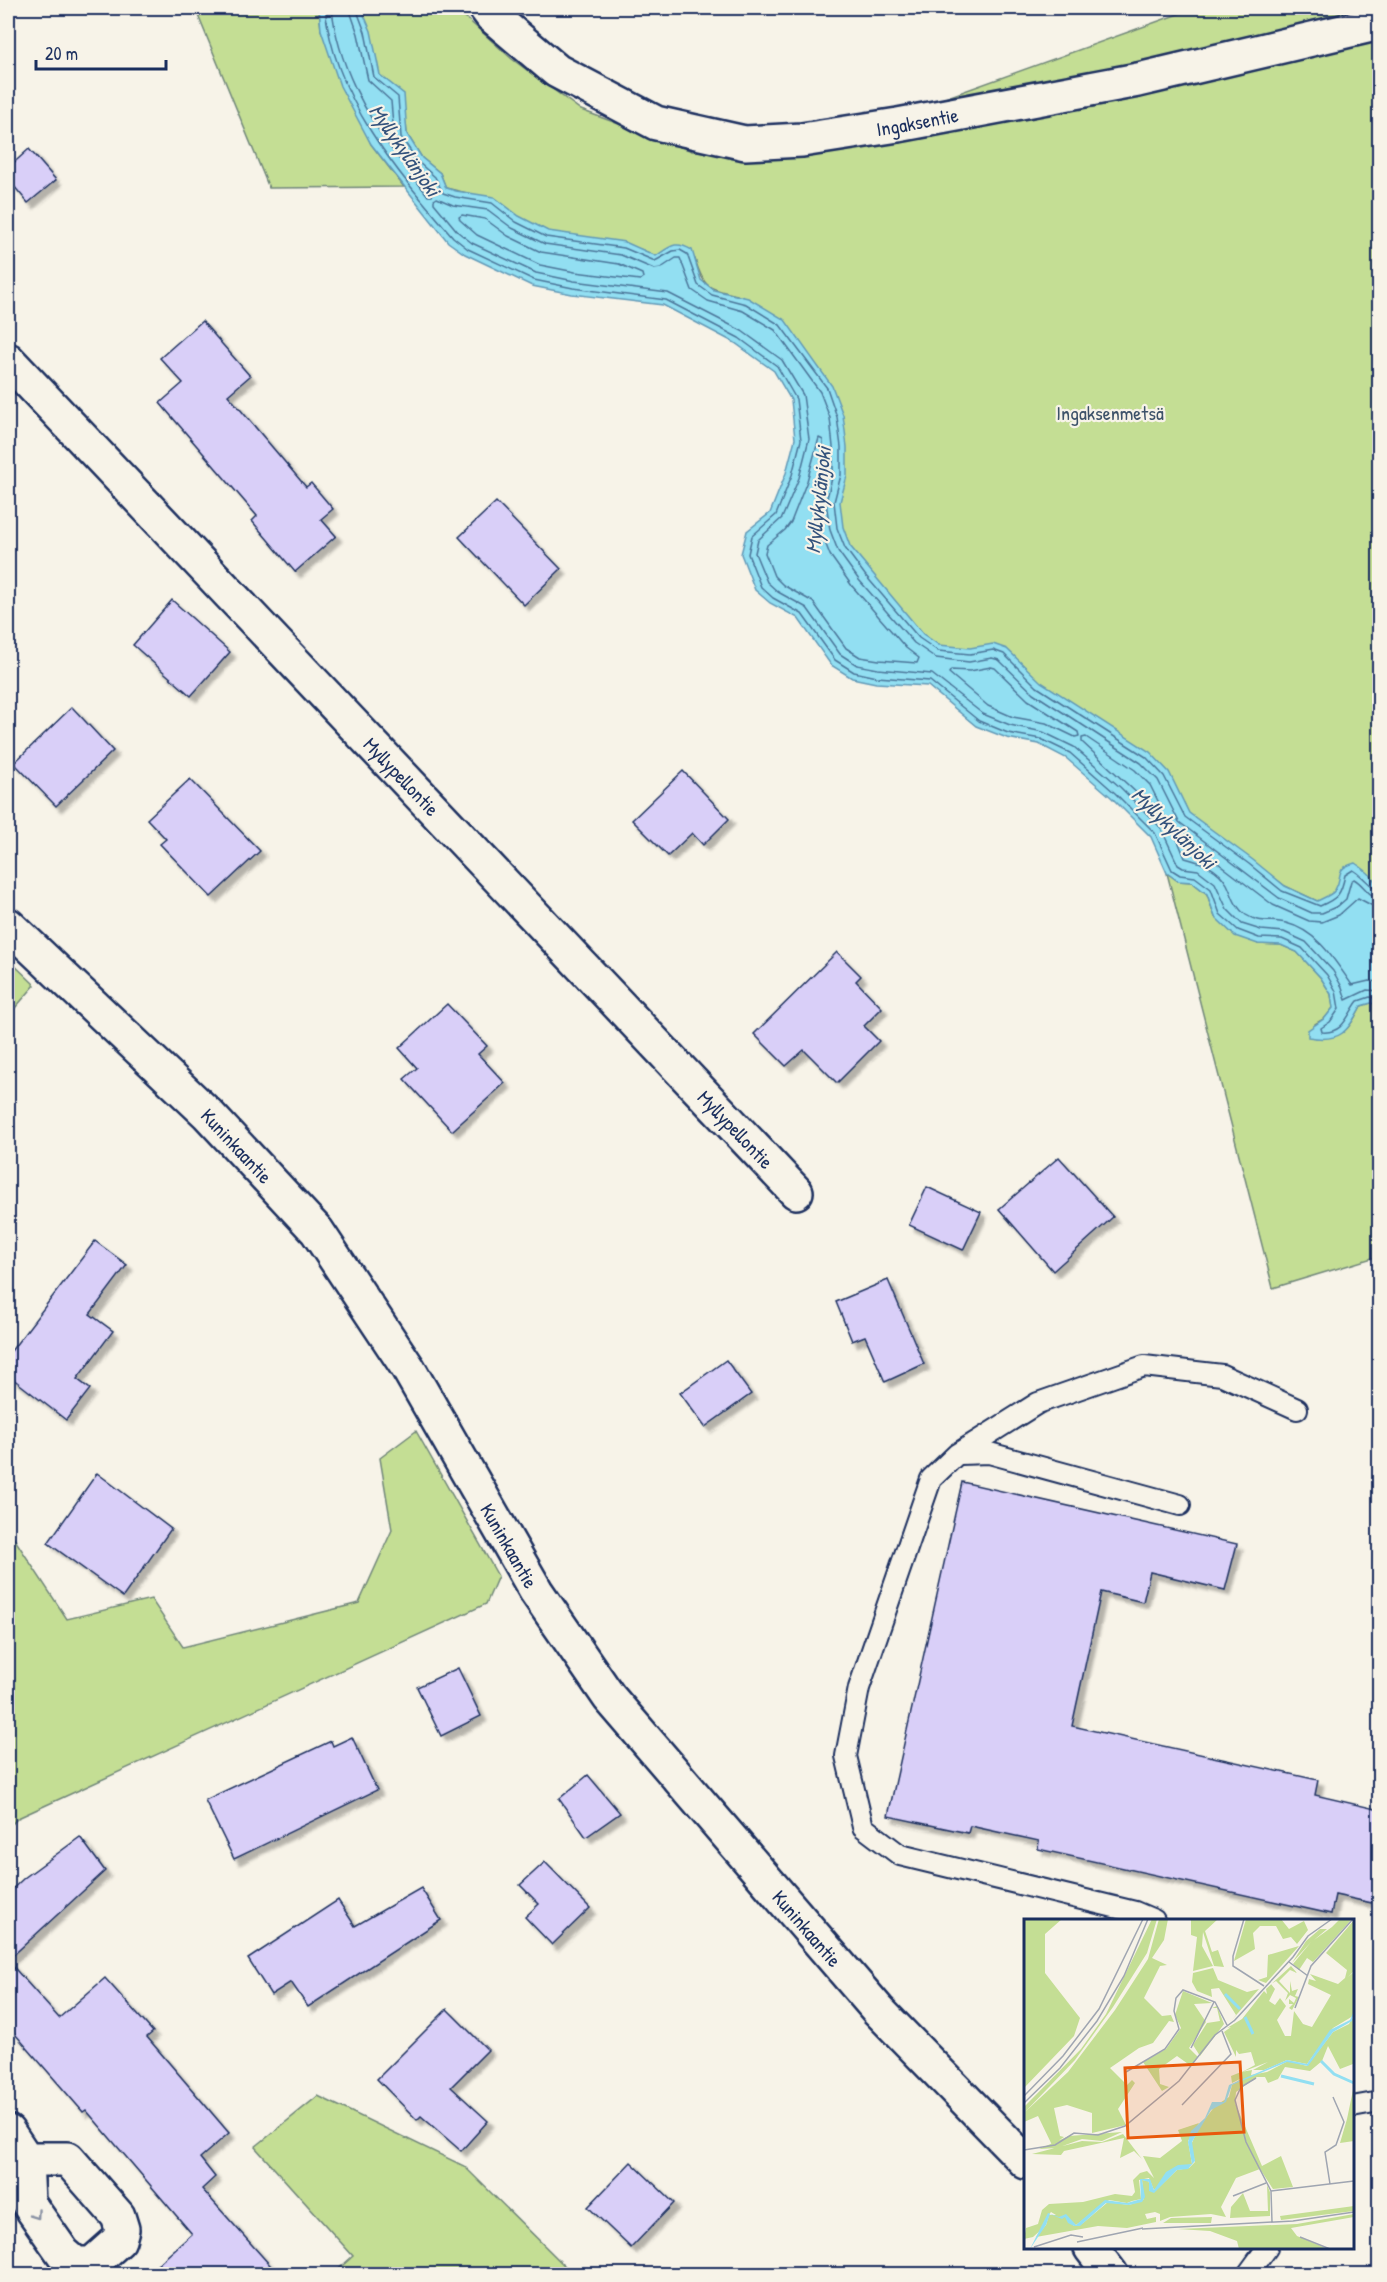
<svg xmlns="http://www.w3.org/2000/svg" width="1387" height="2282" viewBox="0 0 1387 2282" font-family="'Patrick Hand',sans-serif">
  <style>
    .green { fill: #c4de94; stroke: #708679; stroke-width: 1.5 }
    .water { fill: #92dff2; stroke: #6299b7; stroke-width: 1.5 }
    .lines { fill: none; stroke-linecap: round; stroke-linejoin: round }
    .shore { stroke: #4b7599; stroke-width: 1.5 }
    .building { fill: #d9cff8; stroke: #1b2f5e; stroke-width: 1.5; filter: url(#shadow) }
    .service-casing { stroke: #1b2f5e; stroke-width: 24 }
    .minor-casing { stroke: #1b2f5e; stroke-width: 38 }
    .secondary-casing { stroke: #1b2f5e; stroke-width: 38 }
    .service { stroke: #f7f3e8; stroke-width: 20 }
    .minor { stroke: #f7f3e8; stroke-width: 33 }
    .secondary { stroke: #f7f3e8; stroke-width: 33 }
    .oneway { stroke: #8991a3 }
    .labels { text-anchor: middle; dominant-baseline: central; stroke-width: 4.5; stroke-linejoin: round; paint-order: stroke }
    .street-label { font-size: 20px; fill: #1b2f5e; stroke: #f7f3e8 }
    .park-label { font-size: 20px; fill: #3d5269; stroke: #f7f3e8 }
    .water-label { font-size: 21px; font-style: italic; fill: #33527c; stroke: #f7f3e8 }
    .inset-river { fill: none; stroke: #92dff2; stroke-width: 3 }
    .inset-road { fill: none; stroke: #9fa5b1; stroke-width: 1.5 }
    .view { fill: #e8590c; fill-opacity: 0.15; stroke: #e8590c; stroke-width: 3 }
    .inset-edge { fill: none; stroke: #1b2f5e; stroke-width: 3 }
  </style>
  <defs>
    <filter id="shadow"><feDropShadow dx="5.5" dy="5.5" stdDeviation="1.5" flood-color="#0004"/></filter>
  </defs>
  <rect width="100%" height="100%" fill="#f7f3e8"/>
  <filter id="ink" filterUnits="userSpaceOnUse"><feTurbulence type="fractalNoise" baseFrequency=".0167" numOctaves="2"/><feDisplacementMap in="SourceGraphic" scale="12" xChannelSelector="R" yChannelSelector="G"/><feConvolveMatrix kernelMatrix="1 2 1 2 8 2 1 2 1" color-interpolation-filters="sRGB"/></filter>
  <g filter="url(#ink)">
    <g class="green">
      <path d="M 195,8 L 319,8 L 321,30 L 371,144 L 404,187 L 269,188 Z"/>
      <path d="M 347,8 L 455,8 L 512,59 L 581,110 L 692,151 L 803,156 L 920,107 L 1195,8 L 1379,8 L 1379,912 L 1333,899 L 1317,901 L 1285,886 L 1188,813 L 1184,803 L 946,662 L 836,548 L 831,410 L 737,295 C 708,288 704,289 695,259 L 656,256 L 640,249 L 544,234 L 471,194 L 446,188 L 440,173 L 422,158 L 407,134 L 406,123 L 383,86 Z"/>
      <path d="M 1167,873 L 1178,881 L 1192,882 L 1207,894 L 1215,917 L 1258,944 L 1281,945 L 1297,952 L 1321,978 L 1331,994 L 1333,1008 L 1325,1018 L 1315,1024 L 1316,1038 C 1345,1038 1348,1030 1361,1006 L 1371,1003 L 1379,1005 L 1379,1256 L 1273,1288 Z"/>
      <path d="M 8,959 L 35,985 L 8,1016 Z"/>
      <path d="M 416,1431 L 498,1576 L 486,1604 L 18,1818 L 8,1828 L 8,1529 L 67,1619 L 151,1599 L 183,1647 L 359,1603 L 392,1530 L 380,1458 Z"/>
      <path d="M 318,2096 L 464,2166 L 573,2274 L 333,2274 L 353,2256 L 255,2147 Z"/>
    </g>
    <path class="water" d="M 319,8 L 361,8 L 371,31 L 380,75 L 404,94 L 407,134 L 422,158 L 440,173 L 446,188 L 456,191 L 494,197 L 519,216 L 548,231 L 625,242 L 656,256 C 671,246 675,240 692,250 L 701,280 L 714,290 L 748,298 L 785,320 L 832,386 L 843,415 L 847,447 L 847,476 L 840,502 L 843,527 L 850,546 L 923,634 L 939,645 L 970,648 L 993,644 L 1007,649 L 1041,682 L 1150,752 L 1169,772 L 1189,813 L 1253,860 L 1285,886 L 1317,901 C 1323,898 1332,895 1335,890 C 1344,876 1333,869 1355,863 C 1367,871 1375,877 1379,891 L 1379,1005 L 1371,1003 L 1361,1006 C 1347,1032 1341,1043 1308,1037 L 1308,1030 L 1325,1018 L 1333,1008 L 1331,994 L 1321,978 L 1297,952 L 1281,945 L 1258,944 L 1235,936 L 1215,917 L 1207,894 L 1192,882 L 1178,881 L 1167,873 L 1151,837 L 1111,797 L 1066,758 L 1039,744 L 1007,738 L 976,726 L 928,686 L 876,683 L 852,678 L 831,665 L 798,618 L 770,603 L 755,590 L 741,554 L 747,531 L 770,513 L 786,473 L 795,439 L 791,400 L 774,371 L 735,343 L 663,305 L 572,294 L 532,286 L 465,254 L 448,242 L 371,144 L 340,86 L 321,30 Z"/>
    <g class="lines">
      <g class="shore">
        <path d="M 325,8 C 334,98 396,171 453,237 L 468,249 L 534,280 L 573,288 L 666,300 L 739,338 L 777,366 L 796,399 L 801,440 L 792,475 L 776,515 L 752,536 L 748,554 L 761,587 L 773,598 L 802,614 L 835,660 L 854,672 L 877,677 L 930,681 L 979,721 L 1008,733 L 1041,739 L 1070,753 L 1115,793 L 1155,833 L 1172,870 L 1180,875 L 1195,877 L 1211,889 L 1220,914 L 1238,930 L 1259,938 L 1282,939 L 1302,948 L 1327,975 L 1336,991 L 1339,1009 L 1330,1022 L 1321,1028 L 1322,1032 C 1344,1034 1347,1015 1358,1001 L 1370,997 L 1380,999"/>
        <path d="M 332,8 C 337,62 366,116 399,159 L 402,159 L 404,155 L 394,137 L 391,101 L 368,80 L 358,34 L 349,8"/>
        <path d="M 356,8 L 365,32 L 374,77 L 398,97 L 401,137 L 418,162 L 435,177 L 443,193 L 455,197 L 492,203 L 516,222 L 546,237 L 624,248 L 655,261 L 673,251 L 680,250 L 687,254 L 698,285 L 712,295 L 746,304 L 780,325 L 827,388 L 837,417 L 841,447 L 841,475 L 834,502 L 837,528 L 845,548 L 865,575 L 919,638 L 938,651 L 970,654 L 993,650 L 1004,654 L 1037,687 L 1146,757 L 1164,776 L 1185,817 L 1249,864 L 1282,891 L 1320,906 C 1338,898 1341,895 1345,875 L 1353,870 C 1363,875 1371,889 1380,890"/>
        <path d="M 413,170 L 428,181 L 433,193 L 432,196 L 428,196 L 411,174 Z"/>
        <path d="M 462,215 L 485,219 L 508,236 L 541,252 L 619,264 L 642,274 L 643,278 L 640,280 L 575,272 L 540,265 L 477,235 L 460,220 L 459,217 Z"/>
        <path d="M 819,438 L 823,440 L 824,472 L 817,505 L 821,532 L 830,555 L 852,586 L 906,648 L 919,658 L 917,663 L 879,660 L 860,657 L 846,648 L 813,602 L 783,585 L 774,576 L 765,553 L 767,545 L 785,530 L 791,522 L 807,481 Z"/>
        <path d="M 991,667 L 995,668 L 1028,700 L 1078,732 L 1079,736 L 1075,737 L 1046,723 L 1013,717 L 988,706 L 949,673 L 951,670 L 970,671 Z"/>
        <path d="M 1086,737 L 1135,770 L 1150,785 L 1161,807 L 1160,811 L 1156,811 L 1082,742 L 1082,738 Z"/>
        <path d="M 1380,897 C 1366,896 1365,885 1354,879 L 1351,881 L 1346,899 L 1338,906 L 1322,913 L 1312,913 L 1279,898 L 1179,822 L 1158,780 L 1141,763 L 1033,693 L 999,660 L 992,658 L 969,662 L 936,658 L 914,643 L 859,580 L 838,551 L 830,530 L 826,502 L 833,474 L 833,447 L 830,418 L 820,392 L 775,330 L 743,311 L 708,301 L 692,290 L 680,258 L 676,258 L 661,268 L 654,269 L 621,255 L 545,244 L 512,228 L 488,210 L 453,205 L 437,198 L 434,200 L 434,203 L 458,232 L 472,243 L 536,273 L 574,281 L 668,293 L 742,331 L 782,360 L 803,395 L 809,439 L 799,478 L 782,518 L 758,540 L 755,553 L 767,582 L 778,592 L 807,608 L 840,654 L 857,665 L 878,669 L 932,674 L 983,714 L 1010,725 L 1043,732 L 1074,747 L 1120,787 L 1161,828 L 1178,865 L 1183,868 L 1198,870 L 1215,883 L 1227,909 L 1242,924 L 1261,930 L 1284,932 L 1306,942 L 1333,971 L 1342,987 L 1346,1000 L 1367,990 L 1380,991"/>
        <path d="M 1380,906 L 1371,905 L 1358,898 L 1339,915 L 1322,922 L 1309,921 L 1273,905 L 1180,834 L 1176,836 L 1185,858 C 1201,862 1218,868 1227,884 C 1233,896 1234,906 1246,915 C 1258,923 1272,920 1286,923 C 1318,931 1335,961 1352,985 L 1369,981 L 1380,982"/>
      </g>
    </g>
    <g class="building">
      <path d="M 29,149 L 56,180 L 28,203 L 8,179 L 8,168 Z"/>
      <path d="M 202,321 L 250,376 L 228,395 L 306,487 L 311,483 L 333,509 L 321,519 L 336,536 L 295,572 L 252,521 L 257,516 L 160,403 L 183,383 L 160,358 Z"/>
      <path d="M 496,502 L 561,569 L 524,605 L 459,537 Z"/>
      <path d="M 172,600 L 230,652 L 191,696 L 133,645 Z"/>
      <path d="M 72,707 L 113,751 L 56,806 L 14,763 Z"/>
      <path d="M 683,771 L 729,819 L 703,845 L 692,833 L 668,856 L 632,820 Z"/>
      <path d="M 190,779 L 260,851 L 211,897 L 160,844 L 166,839 L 147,819 Z"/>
      <path d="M 837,952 L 861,976 L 856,981 L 882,1008 L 864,1026 L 879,1041 L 837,1083 L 804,1050 L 786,1066 L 754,1034 Z"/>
      <path d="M 447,1004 L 487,1046 L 478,1054 L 505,1083 L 452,1131 L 404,1079 L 417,1068 L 399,1048 Z"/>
      <path d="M 1059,1157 L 1113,1217 L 1053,1271 L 999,1209 Z"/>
      <path d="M 927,1187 L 981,1212 L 963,1250 L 909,1225 Z"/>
      <path d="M 95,1241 L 127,1265 L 90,1314 L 113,1331 L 77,1379 L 90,1389 L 66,1420 L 8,1375 L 8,1355 Z"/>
      <path d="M 888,1280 L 924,1364 L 885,1382 L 865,1336 L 852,1341 L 836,1302 Z"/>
      <path d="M 726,1360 L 751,1394 L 705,1427 L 680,1393 Z"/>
      <path d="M 97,1473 L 171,1529 L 123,1597 L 48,1543 Z"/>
      <path d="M 962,1482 L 1237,1544 L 1225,1590 L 1150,1572 L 1143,1602 L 1101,1592 L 1072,1726 L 1318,1780 L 1315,1795 L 1380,1810 L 1380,1867 L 1372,1903 L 1335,1895 L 1331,1914 L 1038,1849 L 1039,1841 L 970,1826 L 968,1833 L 888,1816 Z"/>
      <path d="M 458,1668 L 481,1716 L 441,1736 L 417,1687 Z"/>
      <path d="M 352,1737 L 377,1790 L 234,1859 L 205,1800 L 331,1741 L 333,1746 Z"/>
      <path d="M 588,1775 L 620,1813 L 586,1837 L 559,1799 Z"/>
      <path d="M 80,1837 L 105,1871 L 8,1960 L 8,1893 L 24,1878 Z"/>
      <path d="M 545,1862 L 590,1908 L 552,1945 L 525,1917 L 539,1904 L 520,1885 Z"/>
      <path d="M 421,1888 L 441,1920 L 308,2007 L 291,1982 L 271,1995 L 248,1959 L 338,1900 L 355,1926 Z"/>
      <path d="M 8,1961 L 59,2018 L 105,1978 L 153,2032 L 147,2037 L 229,2133 L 200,2158 L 215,2177 L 202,2189 L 278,2274 L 147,2274 L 192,2234 L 86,2110 L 83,2112 L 8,2026 Z"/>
      <path d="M 447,2009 L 488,2050 L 451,2087 L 488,2121 L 461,2151 L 421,2116 L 417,2120 L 377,2079 Z"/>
      <path d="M 631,2162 L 674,2203 L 631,2248 L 588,2207 Z"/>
    </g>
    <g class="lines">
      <defs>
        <g id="service">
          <path d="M 960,1454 L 989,1453 L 1180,1505"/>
          <path d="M 1154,1920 L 1135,1912 L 900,1855 L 863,1827 L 846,1756 L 859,1688 L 931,1479 L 957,1454 L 1038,1403 L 1144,1366 L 1222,1375 L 1297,1409"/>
          <path d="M 1352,2107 L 1380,2102"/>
          <path d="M 1248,2274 L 1267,2248"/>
        </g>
        <g id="minor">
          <path id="s1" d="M 486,8 L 492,16 L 557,71 L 656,123 L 745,143 L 802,140 L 898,125 L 1138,80 L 1380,23"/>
          <path id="s2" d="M 8,360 L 796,1192"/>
          <path d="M 8,2132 L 26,2159 L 28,2203 L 63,2253 L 76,2264 L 92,2264 L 119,2240 L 122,2229 L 118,2216 L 68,2159 L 26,2159"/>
        </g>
        <g id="secondary">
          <path id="s3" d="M 8,925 L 208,1114 L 317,1231 L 408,1368 L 536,1591 L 609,1697 L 878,2010 L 1026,2162"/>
          <path d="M 1091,2248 L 1111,2274"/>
        </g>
      </defs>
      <use href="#service" class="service-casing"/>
      <use href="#minor" class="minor-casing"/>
      <use href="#secondary" class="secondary-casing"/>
      <use href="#service" class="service"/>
      <use href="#minor" class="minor"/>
      <use href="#secondary" class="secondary"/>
    </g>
    <defs><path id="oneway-chevron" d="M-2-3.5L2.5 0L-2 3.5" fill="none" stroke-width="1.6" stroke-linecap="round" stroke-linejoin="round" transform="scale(1.5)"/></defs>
    <use class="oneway" href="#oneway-chevron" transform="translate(36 2215) rotate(55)"/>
  </g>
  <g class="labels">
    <g class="street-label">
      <text stroke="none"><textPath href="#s1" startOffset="472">Ingaksentie</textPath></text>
      <text stroke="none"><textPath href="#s2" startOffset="573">Myllypellontie</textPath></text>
      <text stroke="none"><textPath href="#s2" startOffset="1059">Myllypellontie</textPath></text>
      <text stroke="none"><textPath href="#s3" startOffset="318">Kuninkaantie</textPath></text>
      <text stroke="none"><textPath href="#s3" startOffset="804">Kuninkaantie</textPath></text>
      <text stroke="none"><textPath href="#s3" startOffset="1290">Kuninkaantie</textPath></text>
    </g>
    <g class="park-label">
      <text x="1110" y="412">Ingaksenmetsä</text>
    </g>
    <g class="water-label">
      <text transform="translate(405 150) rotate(55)">Myllykylänjoki</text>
      <text transform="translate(818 500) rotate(-84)">Myllykylänjoki</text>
      <text transform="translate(1174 828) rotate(44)">Myllykylänjoki</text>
    </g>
  </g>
  <g transform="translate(1024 1919)">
    <rect width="330" height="330" fill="#f7f3e8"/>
    <path d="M 0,0 L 38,0 L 21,15 L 21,54 L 56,99 L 50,117 L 0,169 ZM 128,0 L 133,0 L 123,34 L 89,88 L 51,141 L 1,193 L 44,153 L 91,91 L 124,40 L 135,0 L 144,0 L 140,21 L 128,39 L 143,46 L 136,47 L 120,79 L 138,97 L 147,96 L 150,103 L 145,102 L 129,124 L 115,129 L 86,149 L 103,166 L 108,161 L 111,164 L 94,190 L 102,206 L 68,214 L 68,194 L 43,186 L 30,189 L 36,217 L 40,218 L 28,226 L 14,197 L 0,203 L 0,188 L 57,130 L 82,95 ZM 167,0 L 194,0 L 181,12 L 188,33 L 194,31 L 200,48 L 190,47 L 179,13 L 178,27 L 189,47 L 169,52 L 173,18 L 167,16 ZM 222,0 L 257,0 L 265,10 L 280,2 L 284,11 L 273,25 L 267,18 L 259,20 L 252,7 L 236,7 L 229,14 L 231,30 L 210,42 ZM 316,0 L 328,0 L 289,43 L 283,39 L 275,51 L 269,45 L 287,23 L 268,44 L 282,22 L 296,10 L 303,10 L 290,21 L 308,8 ZM 330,1 L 330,52 L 324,58 L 330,53 L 329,97 L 309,109 L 283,145 L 263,141 L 240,151 L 229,151 L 244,143 L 218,153 L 231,146 L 227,133 L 215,135 L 212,131 L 212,138 L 200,113 L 207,108 L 203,109 L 218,100 L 240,72 L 243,75 L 242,70 L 267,47 L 273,54 L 266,51 L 255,62 L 266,74 L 266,62 L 268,72 L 274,70 L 271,77 L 275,78 L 268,91 L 265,89 L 269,85 L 265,85 L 265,80 L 270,84 L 272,79 L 266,76 L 261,82 L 264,74 L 252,62 L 247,65 L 251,70 L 245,82 L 251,86 L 256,79 L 262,87 L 253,101 L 261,117 L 267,117 L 270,92 L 279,105 L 288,108 L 307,76 L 284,65 L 285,60 L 292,62 L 286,55 L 314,65 L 321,59 L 323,51 L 302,34 ZM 275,27 L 242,64 L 234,61 L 243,58 L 244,36 ZM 189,49 L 194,61 L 223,73 L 235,70 L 207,102 L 212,96 L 195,69 L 187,70 L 188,78 L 173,72 L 168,63 L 169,54 ZM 159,72 L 188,84 L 170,85 L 182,103 L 165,129 L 174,138 L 167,147 L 153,137 L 135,150 L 136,165 L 145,168 L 138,172 L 119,143 L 142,130 L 157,109 L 151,96 ZM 193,87 L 200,105 L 176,137 L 169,126 L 183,104 L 196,102 L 193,89 L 188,89 ZM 330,97 L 329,145 L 316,150 L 304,127 L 298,142 L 286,152 L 261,148 L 254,160 L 244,164 L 241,158 L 233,158 L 212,173 L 211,184 L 238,247 L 257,237 L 269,268 L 249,270 L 236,250 L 212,259 L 197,288 L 202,298 L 187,295 L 146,298 L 136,302 L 136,295 L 131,293 L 121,295 L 123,300 L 132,298 L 132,303 L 103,309 L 74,307 L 12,318 L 22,306 L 25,296 L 32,296 L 27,293 L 23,298 L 18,310 L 9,318 L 0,320 L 2,309 L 14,305 L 18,291 L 25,285 L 59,283 L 91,275 L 108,277 L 111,273 L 109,261 L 116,254 L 123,252 L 130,259 L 119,237 L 136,239 L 158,222 L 154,211 L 175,204 L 164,222 L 168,245 L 151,250 L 130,271 L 125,259 L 115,261 L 117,280 L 108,282 L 103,284 L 85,281 L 52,306 L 45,301 L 50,307 L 59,304 L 84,283 L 105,286 L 117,282 L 120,280 L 118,261 L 124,262 L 130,273 L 153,251 L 165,249 L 171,243 L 167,226 L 175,208 L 191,187 L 205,178 L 208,166 L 218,159 L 208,164 L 207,157 L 217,153 L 228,151 L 227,156 L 243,153 L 264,142 L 283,147 L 309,113 L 325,105 ZM 329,171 L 330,222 L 316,224 L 323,200 ZM 98,213 L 78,222 L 58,220 L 33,229 L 15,230 L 45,217 ZM 99,215 L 118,240 L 110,232 L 96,239 L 100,219 L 40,232 L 37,236 L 8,235 L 58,222 L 78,223 ZM 243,266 L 246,273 L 246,297 L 206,299 L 207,288 L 219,274 L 226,292 L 244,292 ZM 330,287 L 330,292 L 257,301 L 256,297 ZM 330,295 L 330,298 L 267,309 L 273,317 L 304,330 L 215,330 L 213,322 L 186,312 L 154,310 L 273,305 ZM 188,298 L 187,304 L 139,304 L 147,299 Z" fill="#c4de94"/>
    <path d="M 330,92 L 328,102 L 309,113 L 284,147 L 263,143 L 208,166 L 202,183 L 187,191 L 168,223 L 171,242 L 164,250 L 153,251 L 130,274 L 125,272 L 125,263 L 118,261 L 121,278 L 118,283 L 105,286 L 82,284 L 56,307 L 50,307 L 44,304 L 41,298 L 38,300 L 26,295 L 22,306 L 6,330 L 24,294 L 35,298 L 42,295 L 52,306 L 81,281 L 103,284 L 117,280 L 116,260 L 126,260 L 130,271 L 142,253 L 154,246 L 168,245 L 164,223 L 167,212 L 181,199 L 188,183 L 200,183 L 205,166 L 263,141 L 283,145 L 306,111 L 326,101 Z" fill="#92dff2"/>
    <path class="inset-river" d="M 201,75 L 216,90M 221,98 L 229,115M 297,142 L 310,155 L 330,164M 257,157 L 290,165"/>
    <path class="inset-road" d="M 220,0 L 209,37 L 209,47 L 240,67M 265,43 L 284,57M 271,89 L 287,47 L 329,0M 210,102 L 269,38 L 284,17 L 308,0M 167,129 L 190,83M 107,150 L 102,153 L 141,130 L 155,110 L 150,92 L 152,79 L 159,71 L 191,83 L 203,106M 232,159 L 217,168 L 211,181 L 222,223 L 247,272 L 248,303M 0,177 L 39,137 L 75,90 L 119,0M 0,184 L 36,149 L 73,102 L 100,57 L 124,0M 158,186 L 207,135 L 198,112M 0,231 L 31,226 L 50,214 L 74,216 L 101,207 L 155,162 L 191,116 L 211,101M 306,265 L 301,233 L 312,226 L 320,203 L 309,178M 247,272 L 330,262M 209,277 L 242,264M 118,310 L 269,302 L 330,293M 276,318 L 306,330M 53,323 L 119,309M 10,328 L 47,316 L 59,318"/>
    <path class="view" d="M 216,143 L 220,213 L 104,219 L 101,149 Z"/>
    <rect width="330" height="330" class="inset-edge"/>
  </g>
  <rect width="1387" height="2282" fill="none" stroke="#f7f3e8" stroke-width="30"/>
  <rect x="15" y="15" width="1357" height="2252" fill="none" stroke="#1b2f5e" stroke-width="2" filter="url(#ink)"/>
  <path d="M36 60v9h130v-9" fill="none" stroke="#1b2f5e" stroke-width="3"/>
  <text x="45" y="60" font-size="18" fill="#1b2f5e" stroke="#f7f3e8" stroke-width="4.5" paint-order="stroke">20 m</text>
</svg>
